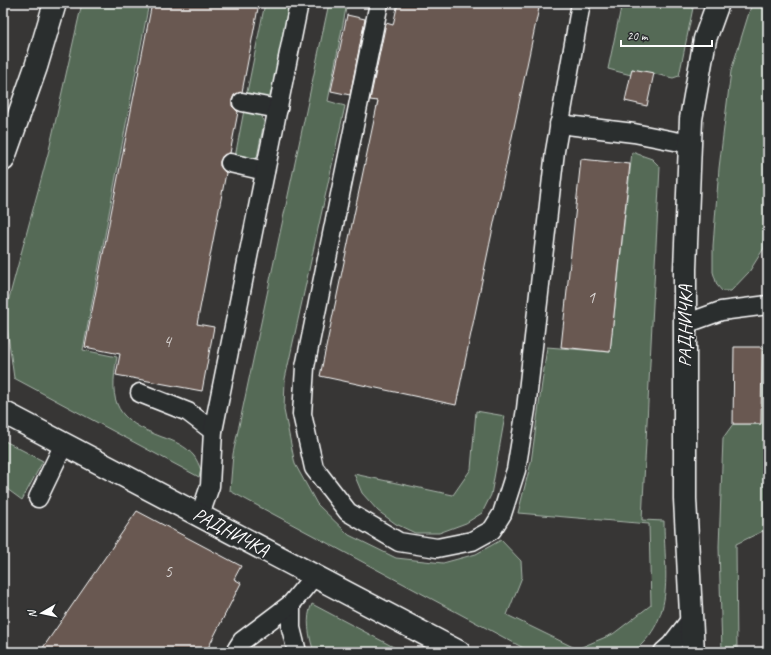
<svg xmlns="http://www.w3.org/2000/svg" width="771" height="655" viewBox="0 0 771 655" font-family="Caveat,sans-serif">
  <style>
    .green { fill: #546b57; stroke: #aab5ab }
    .building { fill: #695951; stroke: #fff }
    .lines { fill: none; stroke-linecap: round; stroke-linejoin: round }
    .lane-casing { stroke: #fff; stroke-width: 21 }
    .street-casing { stroke: #fff; stroke-width: 25 }
    .secondary-casing { stroke: #fff; stroke-width: 25 }
    .lane { stroke: #2a2d2e; stroke-width: 18 }
    .street { stroke: #2a2d2e; stroke-width: 22 }
    .secondary { stroke: #2a2d2e; stroke-width: 22 }
    .labels { text-anchor: middle; dominant-baseline: central; stroke-width: 3.5; stroke-linejoin: round; paint-order: stroke }
    .number-label { font-size: 17px; fill: #dad6d4 }
    .street-label { font-size: 19px; fill: #fff; stroke: #2a2d2e }
  </style>
  <rect width="100%" height="100%" fill="#373635"/>
  <filter id="ink" filterUnits="userSpaceOnUse"><feTurbulence type="fractalNoise" baseFrequency=".025" numOctaves="2"/><feDisplacementMap in="SourceGraphic" scale="8" xChannelSelector="R" yChannelSelector="G"/><feConvolveMatrix kernelMatrix="1 2 1 2 8 2 1 2 1" color-interpolation-filters="sRGB"/></filter>
  <g filter="url(#ink)">
    <g class="green">
      <path d="M 82,3 L 149,3 L 83,350 L 117,357 C 108,405 117,420 162,437 C 174,441 186,446 194,456 C 197,460 199,465 201,470 L 199,477 L 14,378 L 5,313 L 49,150 Z"/>
      <path d="M 265,3 L 291,3 L 273,94 L 267,99 L 246,97 Z"/>
      <path d="M 329,3 L 347,3 L 328,101 L 345,106 L 285,379 L 284,410 L 295,464 L 317,504 L 349,535 L 396,558 L 443,563 L 476,554 L 501,540 L 521,561 L 522,577 L 507,615 L 577,649 L 613,634 L 651,605 L 649,524 L 518,513 L 531,462 L 547,347 L 610,352 L 632,152 L 652,159 L 660,167 L 642,520 L 664,521 C 664,570 677,618 633,652 L 531,652 L 230,491 L 233,454 Z"/>
      <path d="M 622,3 L 694,3 L 679,76 L 673,78 L 632,69 L 631,75 L 608,69 Z"/>
      <path d="M 752,3 L 768,3 L 768,187 L 764,248 L 749,272 L 731,291 L 722,291 L 717,285 L 713,272 L 713,246 L 719,168 L 731,71 Z"/>
      <path d="M 244,110 L 259,113 L 264,122 L 257,157 L 254,160 L 235,157 Z"/>
      <path d="M 768,346 L 768,533 L 767,529 L 736,544 L 737,652 L 722,652 L 719,547 L 723,438 L 733,424 L 761,424 L 762,347 Z"/>
      <path d="M 476,411 L 505,416 L 491,495 L 482,513 L 466,523 L 439,533 L 415,533 L 396,524 L 378,511 L 362,493 L 354,474 L 453,495 L 471,469 Z"/>
      <path d="M 3,440 L 43,461 L 22,500 L 3,486 Z"/>
      <path d="M 312,604 L 403,652 L 314,652 C 309,637 305,618 312,604 Z"/>
    </g>
    <g class="building">
      <path d="M 152,3 L 259,3 L 242,92 L 234,95 L 232,100 L 232,106 L 238,112 L 230,153 L 223,156 L 220,161 L 220,166 L 226,173 L 197,324 L 214,327 L 202,391 L 116,375 L 120,354 L 85,347 Z"/>
      <path d="M 398,3 L 540,3 L 456,405 L 320,376 L 378,101 L 370,100 L 386,23 L 393,25 Z"/>
      <path d="M 347,15 L 365,19 L 350,95 L 331,91 Z"/>
      <path d="M 632,69 L 654,73 L 647,106 L 625,101 Z"/>
      <path d="M 581,159 L 630,164 L 610,352 L 561,347 Z"/>
      <path d="M 734,347 L 762,347 L 761,424 L 733,424 Z"/>
      <path d="M 137,511 L 241,566 L 234,579 L 241,583 L 206,652 L 40,652 Z"/>
    </g>
    <g class="lines">
      <defs>
        <g id="lane">
          <path d="M 379,3 L 305,367 L 302,414 L 314,468 L 348,512 L 399,542 L 437,548 L 472,541 L 492,530 L 502,514 L 516,470 L 526,409 L 555,151 L 581,3"/>
          <path d="M 242,102 L 278,109"/>
          <path d="M 559,124 L 634,133 L 690,144"/>
          <path d="M 230,163 L 265,171"/>
          <path d="M 685,324 L 721,311 L 768,305"/>
          <path d="M 140,393 L 188,412 L 213,431"/>
          <path d="M 38,498 L 64,444"/>
          <path d="M 200,515 L 210,486 L 213,431 L 299,3"/>
          <path d="M 291,604 L 291,628 L 297,652"/>
          <path d="M 235,652 L 242,641 L 291,604 L 314,576"/>
          <path d="M 663,652 L 671,645 L 691,619"/>
        </g>
        <g id="street">
          <path d="M 3,412 L 459,652"/>
          <path d="M 693,652 L 685,499 L 685,269 L 691,119 L 705,39 L 718,3"/>
        </g>
        <path id="secondary" d="M 3,160 L 36,67 L 55,3"/>
      </defs>
      <use href="#lane" class="lane-casing"/>
      <use href="#street" class="street-casing"/>
      <use href="#secondary" class="secondary-casing"/>
      <use href="#lane" class="lane"/>
      <use href="#street" class="street"/>
      <use href="#secondary" class="secondary"/>
    </g>
  </g>
  <g class="labels">
    <g class="number-label">
      <text x="591" y="297">1</text>
      <text x="167" y="341">4</text>
      <text x="168" y="571">5</text>
    </g>
    <g class="street-label">
      <text transform="translate(685 326) rotate(-90)">РАДНИЧКА</text>
      <text transform="translate(231 532) rotate(28)">РАДНИЧКА</text>
    </g>
  </g>
  <rect width="771" height="655" fill="none" stroke="#2a2d2e" stroke-width="16"/>
  <rect x="8" y="8" width="755" height="639" fill="none" stroke="#fff" stroke-width="1.5" filter="url(#ink)"/>
  <g transform="translate(42 613) rotate(261)" stroke="#2a2d2e" stroke-width="3" paint-order="stroke">
  <path d="M0-3L7 15L0 10L-7 15Z" fill="#ffffff"/>
  <text y="-6" font-size="11" font-weight="bold" text-anchor="middle" fill="#ffffff">N</text>
  </g>
  <path d="M621 40v6h91v-6" fill="none" stroke="#ffffff" stroke-width="2"/>
  <text x="627" y="40" font-size="12" fill="#ffffff" stroke="#2a2d2e" stroke-width="3" paint-order="stroke">20 m</text>
</svg>
